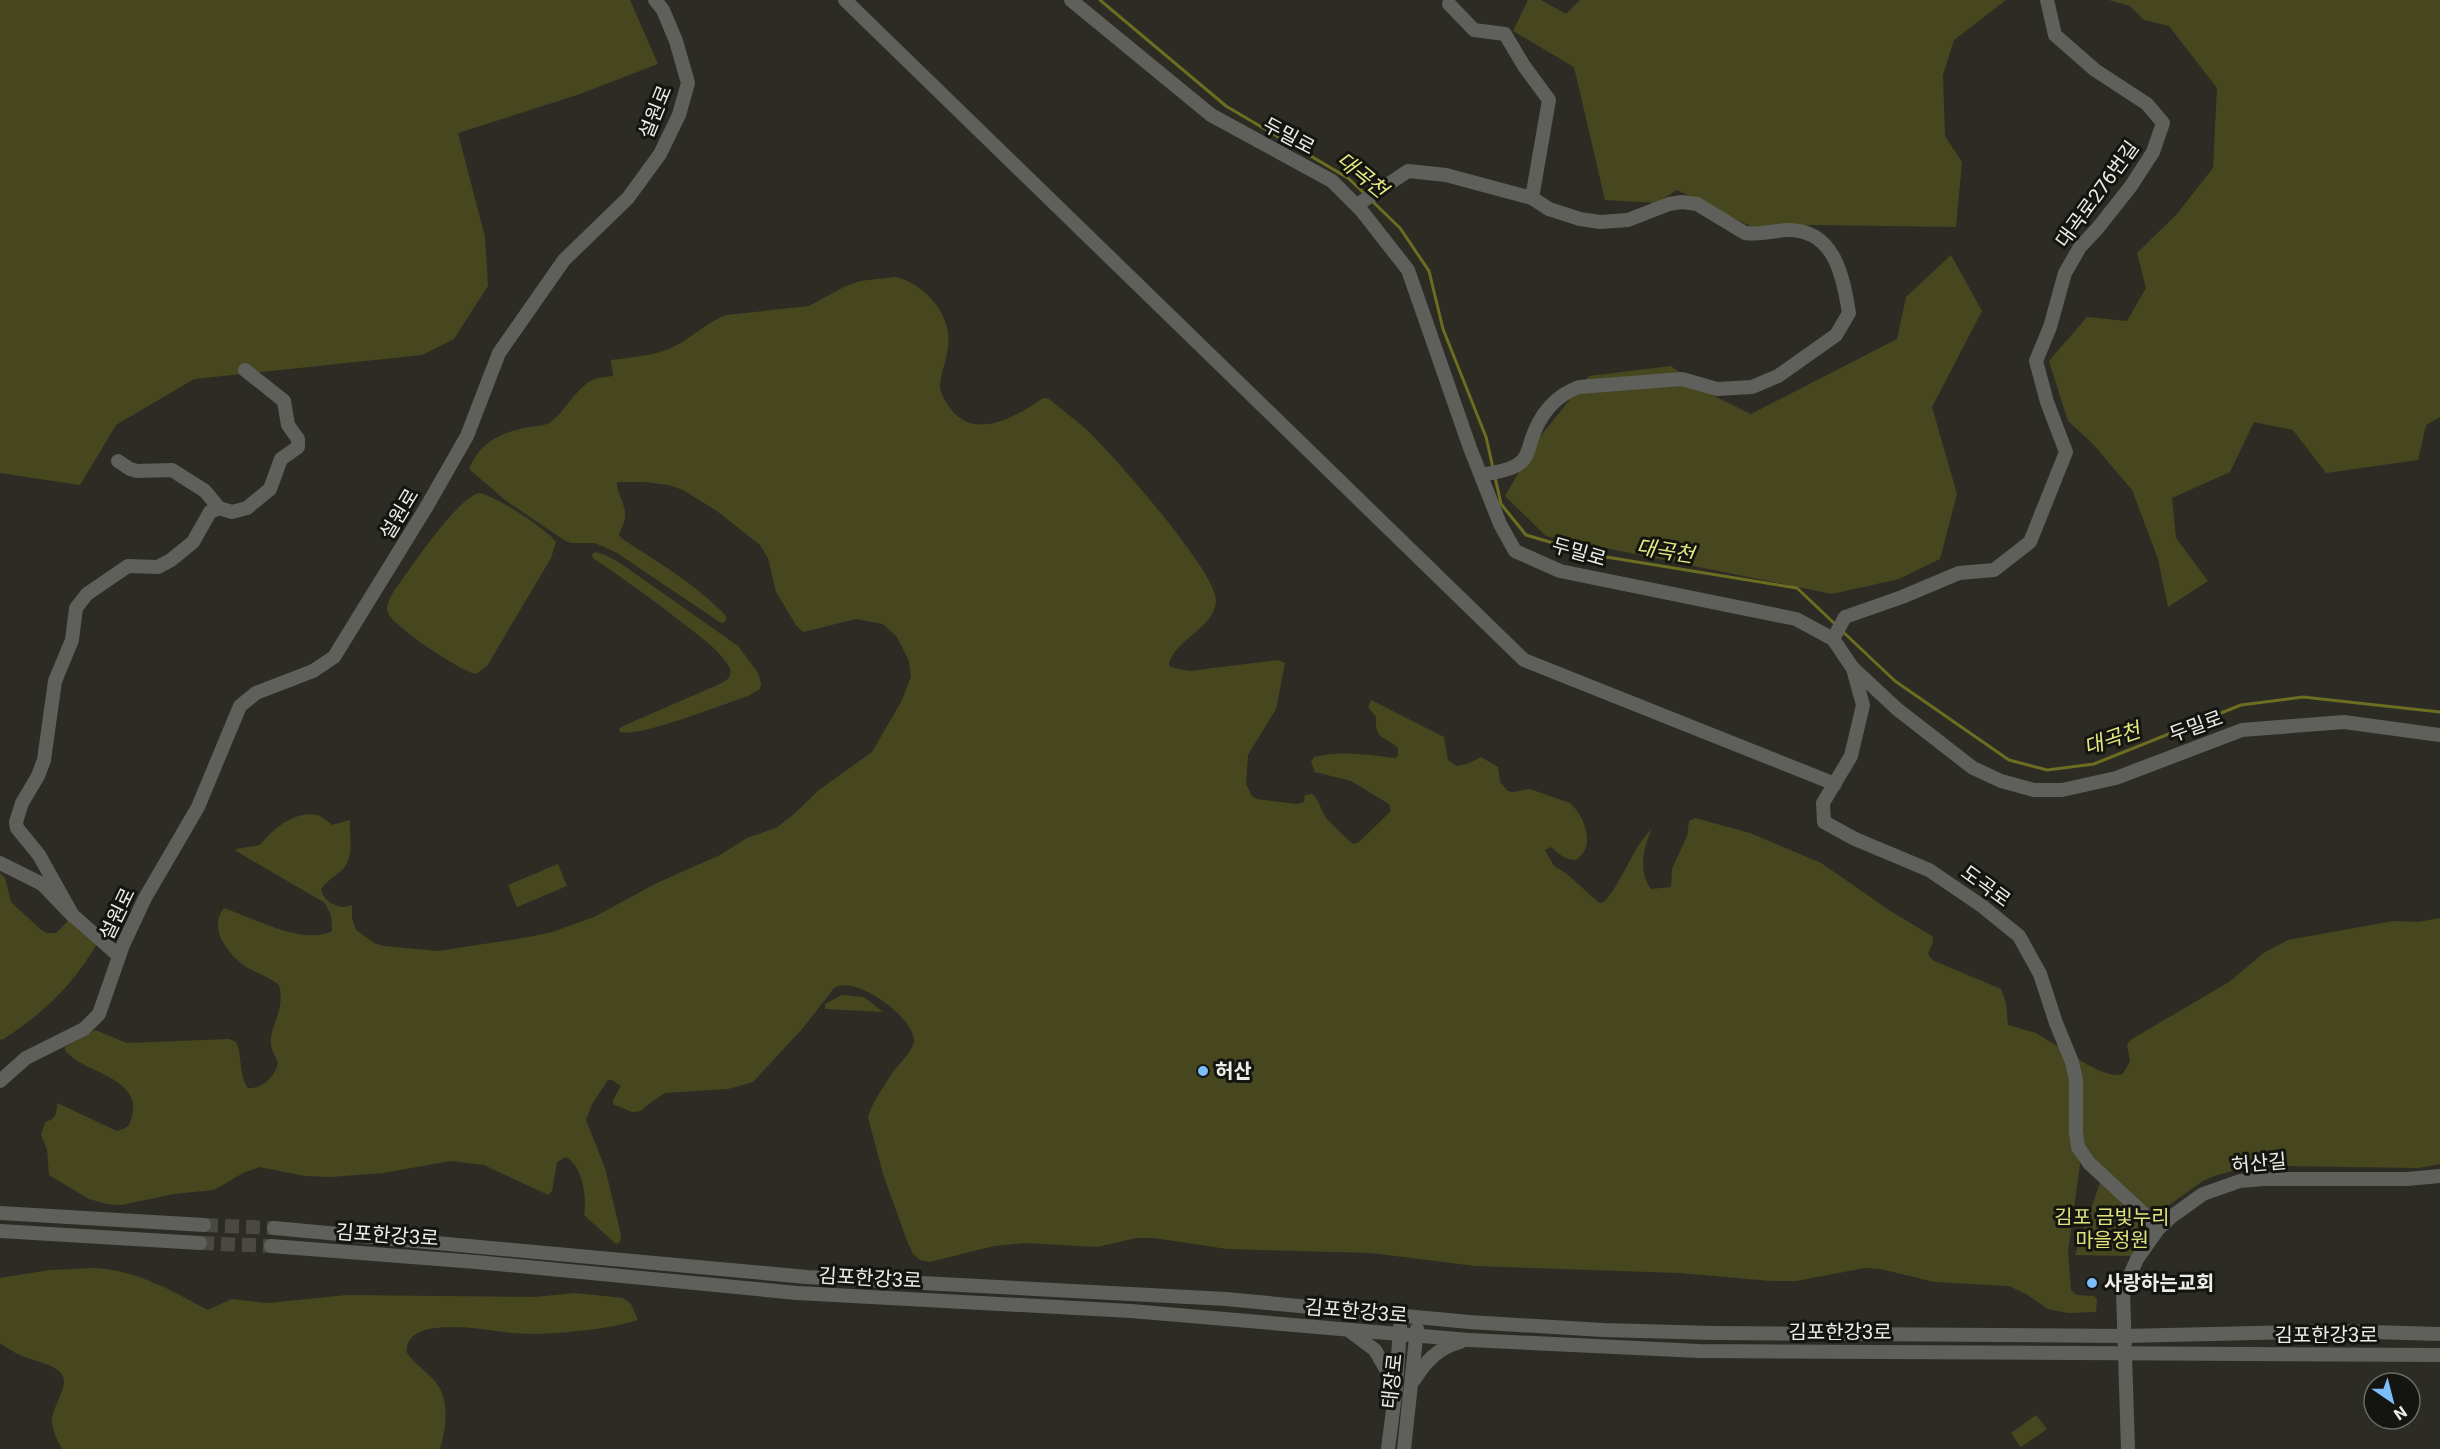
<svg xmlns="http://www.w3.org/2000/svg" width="2440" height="1449" viewBox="0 0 2440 1449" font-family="Roboto,'Noto Sans KR',sans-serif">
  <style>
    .green { fill: #47471f }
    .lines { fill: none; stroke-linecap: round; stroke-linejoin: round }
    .stream { stroke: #6c6d20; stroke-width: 3 }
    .minor-tunnel { stroke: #494942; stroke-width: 14; stroke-dasharray: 14 7; stroke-linecap: butt }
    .minor { stroke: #5f605c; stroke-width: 14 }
    .poi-dot { fill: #7bbef9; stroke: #141411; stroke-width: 2 }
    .labels { text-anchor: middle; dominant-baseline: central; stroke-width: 6; stroke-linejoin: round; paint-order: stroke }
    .street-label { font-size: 20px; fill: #edede8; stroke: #141411 }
    .poi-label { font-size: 20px; font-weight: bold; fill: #edede8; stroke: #141411; text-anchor: start }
    .park-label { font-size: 20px; fill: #e0e37b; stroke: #141411 }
    .water-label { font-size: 21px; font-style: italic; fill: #e7ea81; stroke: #141411 }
  </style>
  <rect width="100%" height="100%" fill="#2c2c25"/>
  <g class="green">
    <path d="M 0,0 L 630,0 L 658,64 L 577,95 L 458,133 L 485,237 L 488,286 L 454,339 L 422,355 L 194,379 L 116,425 L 80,485 L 0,473 Z"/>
    <path d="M 1528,0 L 1541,0 L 1566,14 L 1580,0 L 2006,0 L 1954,40 L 1943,75 L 1945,136 L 1962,162 L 1956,227 L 1814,225 L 1752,227 L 1677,190 L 1656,203 L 1605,200 L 1574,67 L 1513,31 Z"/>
    <path d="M 2109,0 L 2440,0 L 2440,417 L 2426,425 L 2418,460 L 2326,473 L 2293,430 L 2254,422 L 2230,472 L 2172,498 L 2176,538 L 2208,581 L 2168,607 L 2158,559 L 2132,490 L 2093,444 L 2068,421 L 2049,361 L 2087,317 L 2127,321 L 2146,288 L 2137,253 L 2177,214 L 2213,168 L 2217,88 L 2169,26 L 2144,20 L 2130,6 Z"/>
    <path d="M 1951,255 L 1982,311 L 1932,407 L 1957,494 L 1940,559 L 1899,579 L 1832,594 L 1546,536 L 1505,496 L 1538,439 L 1589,376 L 1671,366 L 1704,391 L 1751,414 L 1897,339 L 1906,297 Z"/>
    <path d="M 895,277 C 925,283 953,316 948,347 C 947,360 940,374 940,387 C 941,395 946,402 950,408 C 975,442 1017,416 1043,398 L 1049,399 C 1062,410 1076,420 1088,431 C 1112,454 1219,574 1216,602 C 1213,629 1177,638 1169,663 L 1170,667 L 1189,671 L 1278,660 L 1285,663 L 1276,709 L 1248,755 L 1246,784 L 1252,796 L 1257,799 L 1297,804 L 1304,802 L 1305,795 L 1312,794 C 1320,801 1321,811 1327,819 C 1331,823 1350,843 1354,844 L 1359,842 L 1391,811 L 1389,804 L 1351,781 L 1315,772 L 1311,762 L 1314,757 C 1341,750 1368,755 1395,758 L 1398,756 L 1398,748 C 1383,735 1375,740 1376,717 L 1368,707 L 1371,700 L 1444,737 L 1448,760 L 1456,766 L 1467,764 L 1481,757 L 1498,767 L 1500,782 L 1508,791 L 1513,792 L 1530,789 L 1570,803 C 1585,816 1597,849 1575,860 C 1564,859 1559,854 1551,847 L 1545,850 L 1554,866 L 1567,874 L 1599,903 L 1604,902 C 1624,880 1631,849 1652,829 C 1643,847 1638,872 1651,889 L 1671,887 L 1672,869 L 1687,836 L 1689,821 L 1695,818 L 1750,833 L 1821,863 L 1892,912 L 1932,936 L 1933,942 L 1928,954 L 1932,960 L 2001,989 L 2006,1003 L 2008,1025 L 2036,1033 L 2062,1049 L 2071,1080 L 2074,1149 L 2080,1164 L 2068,1252 L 2071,1290 L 2077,1295 L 2094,1296 L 2097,1299 L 2096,1312 L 2068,1313 L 2048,1309 L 2026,1294 L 2009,1286 L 1934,1282 L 1881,1269 L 1865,1268 L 1796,1281 L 1771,1281 L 1679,1273 L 1475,1266 L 1371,1253 L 1227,1249 L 1154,1238 L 1136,1238 L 1097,1247 L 1026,1243 L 994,1246 L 930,1262 L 920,1260 L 913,1254 L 907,1241 L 883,1174 L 868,1117 C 873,1101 884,1086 893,1072 C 899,1064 912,1052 914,1042 C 916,1018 855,974 834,988 L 803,1028 L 753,1082 L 728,1089 L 665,1093 L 650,1103 L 641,1111 L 632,1112 L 613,1104 L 613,1100 L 621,1086 L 612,1080 L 608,1080 L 592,1104 L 586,1120 L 605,1168 L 621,1235 L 620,1242 L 616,1244 L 584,1215 C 587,1198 583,1166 566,1157 L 557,1162 L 552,1191 L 548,1195 L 484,1165 L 451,1161 L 383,1173 L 330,1177 L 305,1176 L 259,1167 L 243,1173 L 214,1190 L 174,1194 L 121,1205 L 107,1204 L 89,1199 L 49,1175 L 47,1149 L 41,1135 L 45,1122 C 56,1119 57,1113 57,1103 L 117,1131 C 123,1129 129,1128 131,1120 C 146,1076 82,1074 65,1050 L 65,1047 L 95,1030 L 127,1043 L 229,1039 L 236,1042 C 243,1057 238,1074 248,1088 C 262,1089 275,1077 278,1063 C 276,1057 271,1050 271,1044 C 269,1026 286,1011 279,985 C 269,977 257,973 246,967 C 229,955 207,928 224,908 C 250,917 305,946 332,931 L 331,915 L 325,903 L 236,851 L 236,849 L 260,845 C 273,829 297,808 320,816 C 324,818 328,822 332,825 L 350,820 C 349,836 355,857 342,870 C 335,876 327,881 321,889 C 323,902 340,911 352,905 L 352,918 L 356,930 L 374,943 L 384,946 L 438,951 L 529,937 L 552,932 L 594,917 L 657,883 L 720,855 L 747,838 L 776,828 L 794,814 L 819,790 L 872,752 L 901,702 L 911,677 L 909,661 L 897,637 L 883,624 L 856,619 L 803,632 L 796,625 L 776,592 L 768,558 L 760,545 L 717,511 L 683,490 L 669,485 L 645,482 L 617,482 C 616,493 626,503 625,516 C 625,523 621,529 619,535 L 621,538 C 657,562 696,584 726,616 L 725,622 L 721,623 L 617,553 L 595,543 L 571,543 L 564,540 L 505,500 L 469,469 C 481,441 502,432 530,427 C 538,426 546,426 552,421 C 566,410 577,386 595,379 C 600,377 607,377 613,376 L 611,360 C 632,357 658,356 677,345 C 694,336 707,322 726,315 L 809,306 L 844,287 L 860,281 Z"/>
    <path d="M 479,493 C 494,495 547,529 556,542 L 551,558 L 487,666 L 476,674 C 460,671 394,627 388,613 C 385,605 390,599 394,591 C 410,569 456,499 479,493 Z"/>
    <path d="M 595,552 L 605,555 L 620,563 L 738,646 L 758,673 L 761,684 L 760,689 L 748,696 C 724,704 638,738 620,732 L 619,729 L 623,726 L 722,683 L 729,678 L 731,670 C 720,650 702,638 684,624 C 655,601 624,579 593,558 L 592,554 Z"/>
    <path d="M 558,864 L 567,886 L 517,907 L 508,885 Z"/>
    <path d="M 0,873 L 5,878 L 11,902 L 40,929 L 46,933 L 56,933 L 70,919 L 98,942 C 74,984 43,1014 2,1040 L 0,1039 Z"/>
    <path d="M 2440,918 L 2440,1164 L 2419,1168 L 2281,1166 L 2240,1169 L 2214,1176 L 2203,1181 L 2155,1215 L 2096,1161 L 2084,1144 L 2075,1058 C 2088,1064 2109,1079 2123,1074 L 2130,1061 L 2127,1044 L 2132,1039 L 2229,982 L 2265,952 L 2288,940 L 2393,921 L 2418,922 Z"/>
    <path d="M 842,995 L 864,997 L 883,1012 L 825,1009 L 825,1004 Z"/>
    <path d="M 2100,1183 L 2149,1226 L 2150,1231 L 2131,1256 L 2075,1255 Z"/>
    <path d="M 93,1268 C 137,1270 170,1290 208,1310 L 232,1299 L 268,1303 L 347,1295 L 535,1297 L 575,1293 L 623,1298 L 631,1304 L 638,1320 C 606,1330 546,1336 513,1333 C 485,1330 452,1323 425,1330 C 414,1333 405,1341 407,1353 C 414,1363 423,1369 431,1377 C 451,1396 447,1425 440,1449 L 62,1449 C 58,1441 53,1432 52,1423 C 50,1406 74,1384 59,1371 C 47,1362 33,1361 20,1355 C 13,1352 6,1347 0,1343 L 0,1278 L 50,1270 Z"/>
    <path d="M 2036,1415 L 2047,1429 L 2021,1447 L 2011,1433 Z"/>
  </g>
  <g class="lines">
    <g class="stream">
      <path d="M 1100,0 L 1226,106 L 1348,178 L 1364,193"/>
      <path d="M 1371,200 L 1400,228 L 1429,271 L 1443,329 L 1486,437 L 1493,468"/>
      <path d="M 1495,477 L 1501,504 L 1526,535 L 1594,555 L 1797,588 L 1836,625"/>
      <path d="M 1841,630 L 1895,681 L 2009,760 L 2047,770 L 2094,764 L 2241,705 L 2303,697 L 2440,712"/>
    </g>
    <g class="minor-tunnel">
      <path d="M 204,1225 L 274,1228"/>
      <path d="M 200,1243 L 271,1246"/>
    </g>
    <g class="minor">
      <path d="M 845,0 L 1524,660 L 1835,784"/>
      <path d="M 1071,0 L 1211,115 L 1332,181 L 1361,210 L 1408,270 L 1470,448 L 1500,524 L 1515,551 L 1560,571 L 1796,619 L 1833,639 L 1852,667 L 1897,709 L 1973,768 L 2001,781 L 2034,790 L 2062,790 L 2116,778 L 2242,730 L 2344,722 L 2440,735"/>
      <path d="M 1449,4 L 1474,30 L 1505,34 L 1524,66 L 1549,100 L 1532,198"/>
      <path d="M 1357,205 L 1408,171 L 1446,175 L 1532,198 L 1549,209 L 1580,219 L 1600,222 L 1628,220 L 1669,204 L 1682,202 L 1697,204 L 1745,233 C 1759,235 1772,231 1787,230 C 1834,229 1843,275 1849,313 L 1836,335 L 1778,376 L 1752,387 L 1717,389 L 1682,379 L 1579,387 C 1554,396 1539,416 1531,441 C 1529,448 1527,457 1521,462 C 1511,471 1494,472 1481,475"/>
      <path d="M 118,461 L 130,469 L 137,471 L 172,470 L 205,491 L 219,508"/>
      <path d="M 1833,639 L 1845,617 L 1902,597 L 1959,573 L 1994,570 L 2030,542 L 2066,452 L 2047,402 L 2036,361 L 2050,327 L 2065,273 L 2080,247 L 2097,229 L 2131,186 L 2153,152 L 2163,123 L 2147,104 L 2095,70 L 2055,35 L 2047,0"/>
      <path d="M 1853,669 L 1863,705 L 1851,756 L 1823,803 L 1824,822 L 1855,839 L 1929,870 L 1982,906 L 2019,936 L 2040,974 L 2056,1023 L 2072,1062 L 2076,1080 L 2076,1132 L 2078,1147 L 2089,1163 L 2159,1228"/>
      <path d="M 0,863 L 42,884 L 68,911 L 119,956"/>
      <path d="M 73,916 L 39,855 L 17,828 L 16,822 L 22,803 L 38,776 L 44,760 L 55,681 L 72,640 L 76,608 L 87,594 L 128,566 L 158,567 L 171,560 L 193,542 L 210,512 L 219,508 L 232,512 L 247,508 L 270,489 L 281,459 L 298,447 L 298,439 L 288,425 L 284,401 L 245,370"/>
      <path d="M 0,1081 L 26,1058 L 84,1029 L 99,1014 L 123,945 L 145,898 L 198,807 L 240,706 L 256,693 L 313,671 L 334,657 L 427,506 L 467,436 L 499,353 L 564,260 L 628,198 L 660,154 L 679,115 L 688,83 L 676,41 L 663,10 L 655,0"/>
      <path d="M 0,1213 L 204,1225"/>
      <path d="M 274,1228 L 807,1277 L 1226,1299 L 1469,1322 L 1603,1330 L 1714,1333 L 2124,1336 L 2337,1331 L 2440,1334"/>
      <path d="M 0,1231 L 200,1243"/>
      <path d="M 271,1246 L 476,1262 L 797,1293 L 1131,1311 L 1469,1340 L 1699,1351 L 2440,1355"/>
      <path d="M 1351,1332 L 1375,1350 L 1395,1385"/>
      <path d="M 1414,1380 C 1426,1361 1438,1348 1460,1342"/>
      <path d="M 1388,1449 L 1396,1387 L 1400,1327"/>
      <path d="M 1404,1449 L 1417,1329"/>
      <path d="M 2128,1449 L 2123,1291 L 2137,1259 L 2159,1228 L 2171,1217 L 2203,1194 L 2240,1181 L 2264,1179 L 2407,1179 L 2440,1176"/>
    </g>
  </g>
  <g class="poi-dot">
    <circle cx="1203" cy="1071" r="6"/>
    <circle cx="2092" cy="1283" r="6"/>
  </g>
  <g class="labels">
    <g class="street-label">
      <text transform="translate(655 112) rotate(-68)">설원로</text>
      <text transform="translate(1289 136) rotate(28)">두밀로</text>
      <text transform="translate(2097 194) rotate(-54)">대곡로276번길</text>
      <text transform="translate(399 514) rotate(-59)">설원로</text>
      <text transform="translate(1579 552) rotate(16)">두밀로</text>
      <text transform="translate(2196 726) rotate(-20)">두밀로</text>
      <text transform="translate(1986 886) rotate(36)">도곡로</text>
      <text transform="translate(117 914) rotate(-64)">설원로</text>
      <text transform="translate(2259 1163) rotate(-5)">허산길</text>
      <text transform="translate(387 1235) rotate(4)">김포한강3로</text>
      <text transform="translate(870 1278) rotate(3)">김포한강3로</text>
      <text transform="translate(1356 1311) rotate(5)">김포한강3로</text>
      <text x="1840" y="1332">김포한강3로</text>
      <text x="2326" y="1335">김포한강3로</text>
      <text transform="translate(1392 1381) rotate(-84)">태장로</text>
    </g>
    <g class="poi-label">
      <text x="1215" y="1071">허산</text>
      <text x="2104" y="1283">사랑하는교회</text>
    </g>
    <g class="park-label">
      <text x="2112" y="1217">김포 금빛누리<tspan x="2112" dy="23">마을정원</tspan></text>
    </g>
    <g class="water-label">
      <text transform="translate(1362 175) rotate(39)">대곡천</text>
      <text transform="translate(1665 551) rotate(9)">대곡천</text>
      <text transform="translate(2112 739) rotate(-19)">대곡천</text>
    </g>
  </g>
  <g transform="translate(2392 1401) rotate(145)"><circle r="28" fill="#141411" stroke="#6b6b67" stroke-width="1.5"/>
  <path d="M0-4.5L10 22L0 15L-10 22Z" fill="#7bbef9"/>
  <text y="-9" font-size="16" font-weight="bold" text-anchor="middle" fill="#edede8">N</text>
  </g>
</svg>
